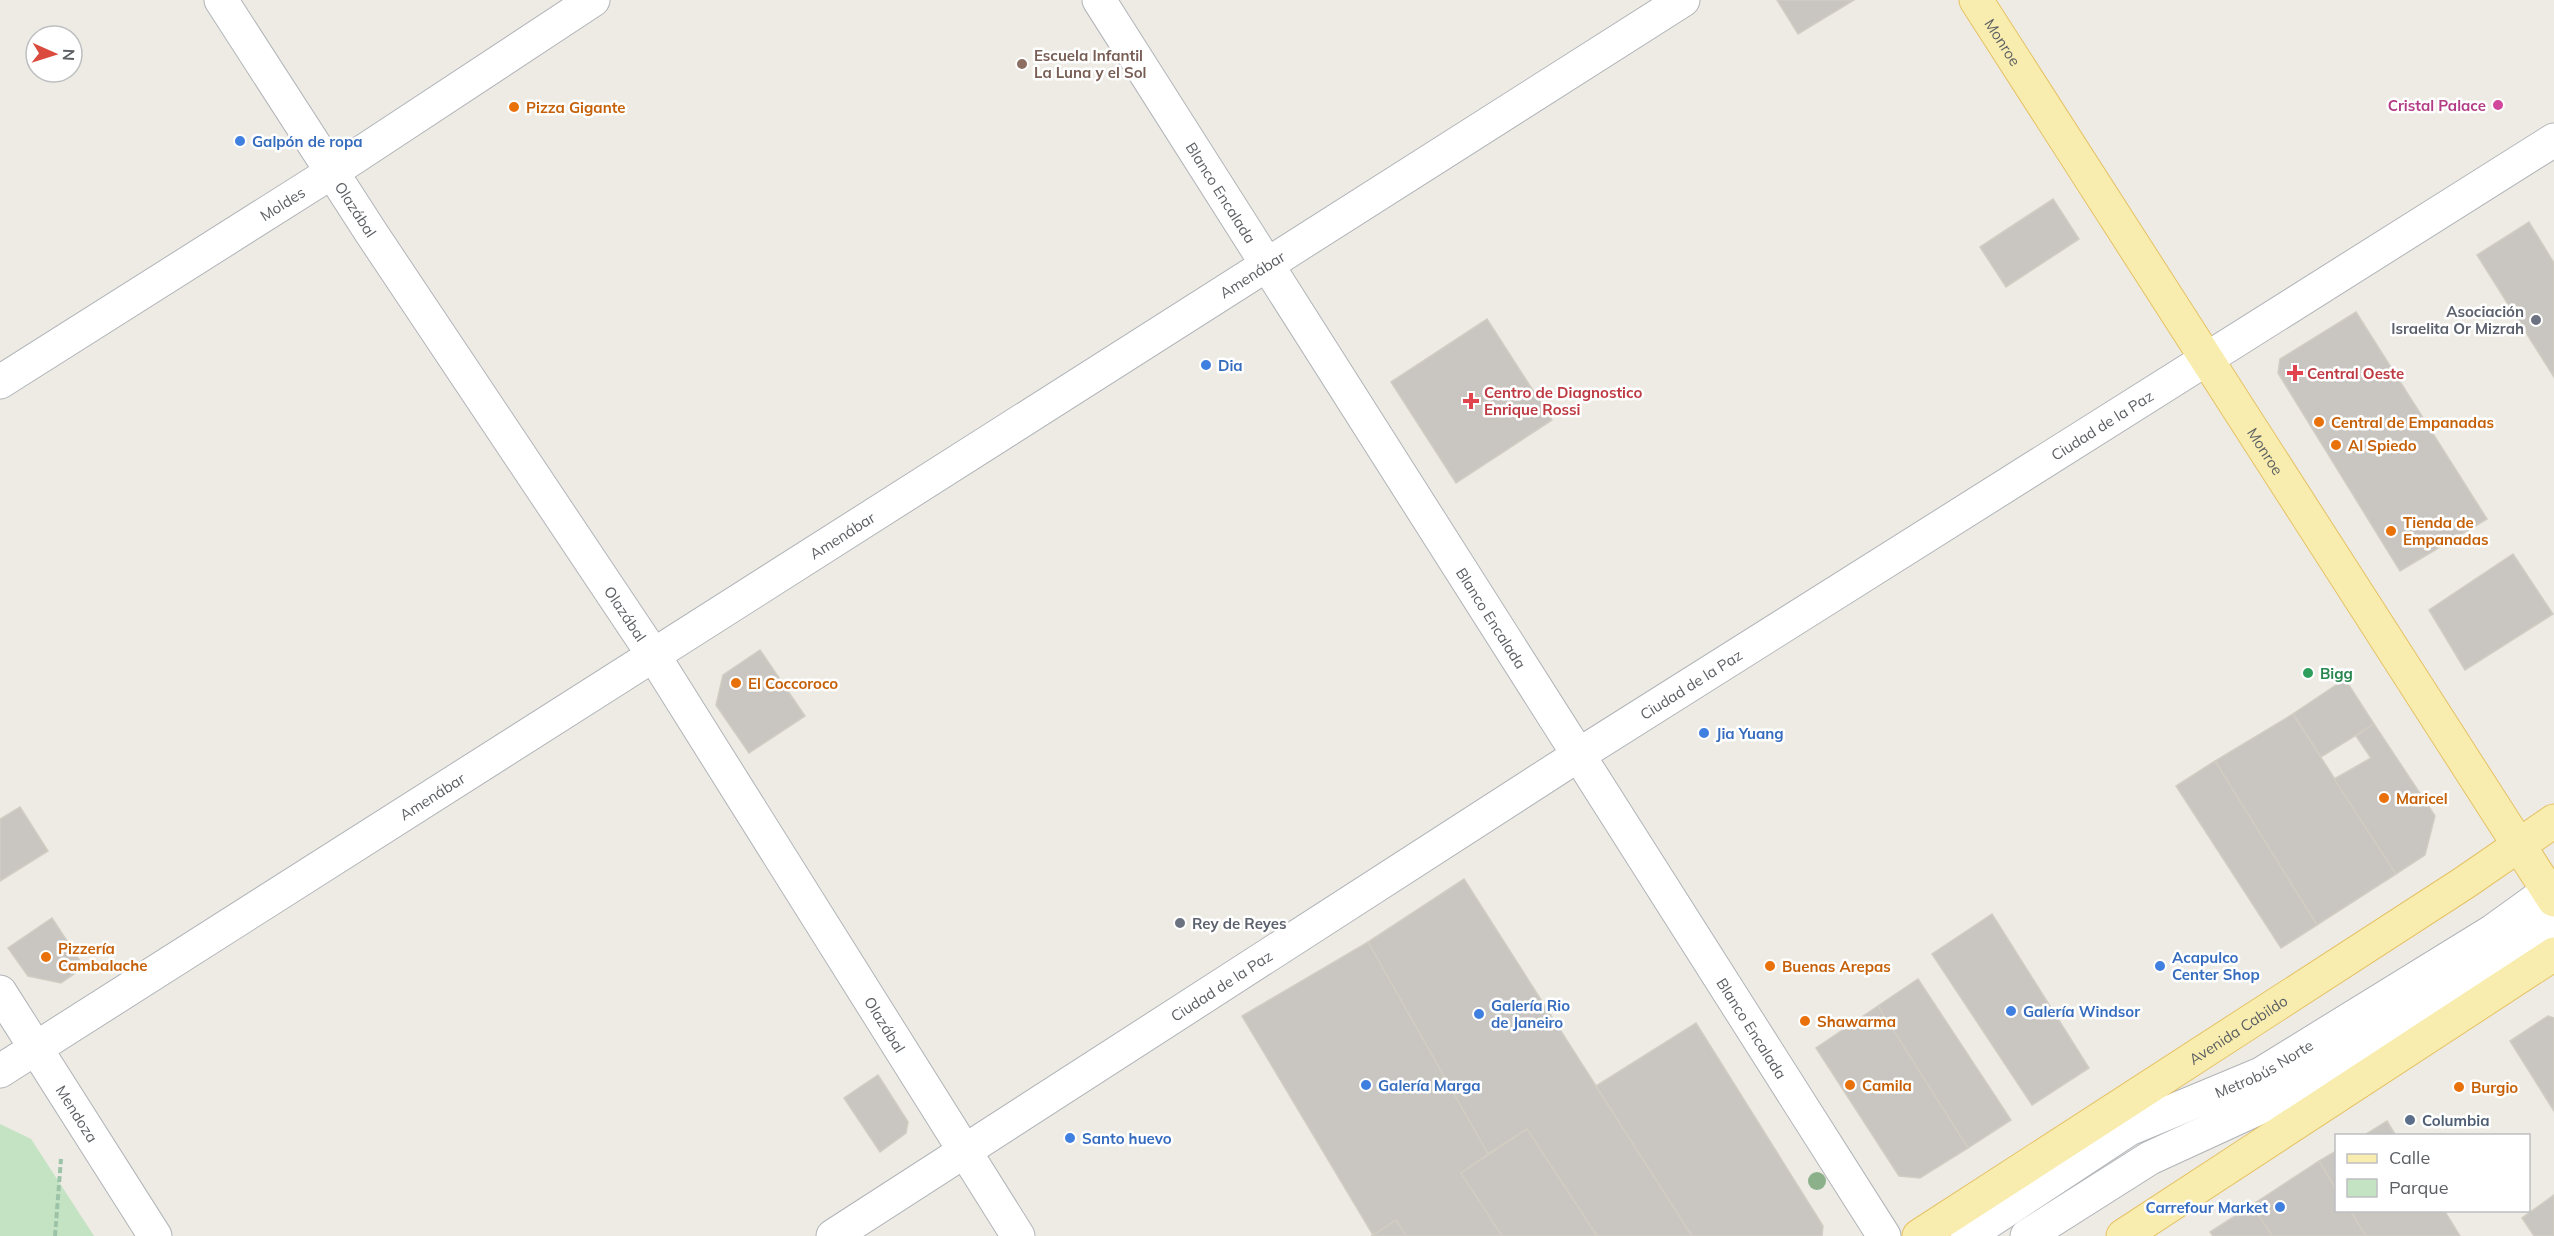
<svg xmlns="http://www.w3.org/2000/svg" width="2554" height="1236" viewBox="0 0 2554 1236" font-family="Mulish,sans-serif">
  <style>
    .green { fill: #c3e3c3 }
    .building { fill: #c9c6c1; stroke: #d1cdc3; stroke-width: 1.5 }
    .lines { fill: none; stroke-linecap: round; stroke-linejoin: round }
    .minor-casing { stroke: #b1b4b8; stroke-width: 35 }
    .major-casing { stroke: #e5c265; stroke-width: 35 }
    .path { stroke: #9cc3a8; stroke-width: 4; stroke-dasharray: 6 3; stroke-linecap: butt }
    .minor { stroke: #fff; stroke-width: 33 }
    .major { stroke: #f8edae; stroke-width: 33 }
    .tree { fill: #8cb18a }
    .education-dot { fill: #8d6e63; stroke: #fff; stroke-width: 2 }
    .hotel-dot { fill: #d1479c; stroke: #fff; stroke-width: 2 }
    .food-dot { fill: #e8710a; stroke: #fff; stroke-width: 2 }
    .shop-dot { fill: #3f7fe0; stroke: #fff; stroke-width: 2 }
    .worship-dot { fill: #6b7280; stroke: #fff; stroke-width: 2 }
    .health-dot { fill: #e0444e; stroke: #fff; stroke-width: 2 }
    .leisure-dot { fill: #2e9e5b; stroke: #fff; stroke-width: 2 }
    .service-dot { fill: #5c6f8a; stroke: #fff; stroke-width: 2 }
    .labels { text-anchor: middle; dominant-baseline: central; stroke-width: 5; stroke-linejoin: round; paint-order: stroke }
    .street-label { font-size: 15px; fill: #5c5f63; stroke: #fff }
    .education-label { font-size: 15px; font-weight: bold; fill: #785e54; stroke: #fff; text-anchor: start }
    .hotel-label { font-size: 15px; font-weight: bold; fill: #b23c85; stroke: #fff; text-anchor: end }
    .food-label { font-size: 15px; font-weight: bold; fill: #c56008; stroke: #fff; text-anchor: start }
    .shop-label { font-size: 15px; font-weight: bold; fill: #366cbe; stroke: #fff; text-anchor: start }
    .worship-label { font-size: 15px; font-weight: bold; fill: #5b616d; stroke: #fff; text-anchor: end }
    .health-label { font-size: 15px; font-weight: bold; fill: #be3a42; stroke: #fff; text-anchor: start }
    .leisure-label { font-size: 15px; font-weight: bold; fill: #27864d; stroke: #fff; text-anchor: start }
    .service-label { font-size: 15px; font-weight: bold; fill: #4e5e75; stroke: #fff; text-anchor: start }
  </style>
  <rect width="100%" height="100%" fill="#edebe4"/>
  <path class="green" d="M 0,1124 L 31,1139 L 94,1236 L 0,1236 Z"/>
  <g class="building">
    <path d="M 1777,0 L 1854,0 L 1798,34 Z"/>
    <path d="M 2053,199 L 2079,239 L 2006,287 L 1980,247 Z"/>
    <path d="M 2529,222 L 2554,263 L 2554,377 L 2477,255 Z"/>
    <path d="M 2356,312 L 2487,519 L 2400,571 L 2278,373 L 2280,359 Z"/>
    <path d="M 1487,319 L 1552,420 L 1456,483 L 1391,382 Z"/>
    <path d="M 2513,554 L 2553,614 L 2465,670 L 2429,610 Z"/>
    <path d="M 760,650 L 805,716 L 749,753 L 716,705 L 723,675 Z"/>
    <path d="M 2345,679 L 2374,724 L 2321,757 L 2293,714 Z"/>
    <path d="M 2293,714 L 2396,874 L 2317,925 L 2215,761 Z"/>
    <path d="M 2374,724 L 2435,816 L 2425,855 L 2396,874 L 2334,779 L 2371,758 L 2356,736 Z"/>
    <path d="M 2215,761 L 2317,925 L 2281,948 L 2176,786 Z"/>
    <path d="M 20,807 L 48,851 L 0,881 L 0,819 Z"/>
    <path d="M 1464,879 L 1596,1086 L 1692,1236 L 1597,1236 L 1527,1129 L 1488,1154 L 1368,942 Z"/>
    <path d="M 1992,914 L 2089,1068 L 2032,1105 L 1932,954 Z"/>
    <path d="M 52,918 L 84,967 L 61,983 L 28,976 L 8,948 Z"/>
    <path d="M 1368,942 L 1488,1154 L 1461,1173 L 1502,1236 L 1406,1236 L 1396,1220 L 1373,1235 L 1242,1016 Z"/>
    <path d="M 1918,979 L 2011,1120 L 1968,1148 L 1878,1006 Z"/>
    <path d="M 1878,1006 L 1968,1148 L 1920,1178 L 1899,1176 L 1816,1048 Z"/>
    <path d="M 2548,1016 L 2554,1018 L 2554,1111 L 2510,1041 Z"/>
    <path d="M 1696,1023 L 1823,1226 L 1822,1236 L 1692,1236 L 1596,1086 Z"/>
    <path d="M 878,1075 L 908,1122 L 906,1133 L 880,1152 L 844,1098 Z"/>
    <path d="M 2387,1121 L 2396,1136 L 2363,1136 Z"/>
    <path d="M 1527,1129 L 1597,1236 L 1502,1236 L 1461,1173 Z"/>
    <path d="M 2336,1151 L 2336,1189 L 2319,1161 Z"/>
    <path d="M 2319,1161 L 2336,1189 L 2336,1210 L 2350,1210 L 2366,1236 L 2272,1236 L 2252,1205 Z"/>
    <path d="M 2554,1195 L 2554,1236 L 2534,1236 L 2522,1218 Z"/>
    <path d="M 2252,1205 L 2272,1236 L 2213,1236 L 2210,1232 Z"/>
    <path d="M 2350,1210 L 2444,1210 L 2460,1236 L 2366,1236 Z"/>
    <path d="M 1396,1220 L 1406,1236 L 1371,1236 L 1373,1235 Z"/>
  </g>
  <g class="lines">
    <defs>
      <g id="minor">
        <path id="s1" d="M 221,0 L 372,234 L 654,656 L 1018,1236"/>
        <path id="s2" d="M 1099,0 L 1884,1236"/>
        <path id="s3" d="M 0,382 L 332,172 L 593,0"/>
        <path id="s4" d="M 0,992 L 155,1236"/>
        <path id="s5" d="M 0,1071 L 1683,0"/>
        <path id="s6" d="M 833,1236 L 1580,754 L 2554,140"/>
        <path id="s7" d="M 1967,1236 L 2129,1129 L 2261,1074 L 2493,931 L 2554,887"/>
        <path d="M 2027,1236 L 2150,1158 L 2283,1097 L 2508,955 L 2554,923"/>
      </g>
      <g id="major">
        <path id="s8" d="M 1976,0 L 2554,900"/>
        <path id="s9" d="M 1919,1236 L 2464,883 L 2554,821"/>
        <path d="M 2123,1236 L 2554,954"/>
      </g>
    </defs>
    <use href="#minor" class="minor-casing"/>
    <use href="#major" class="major-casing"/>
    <path class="path" d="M 55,1236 L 61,1159"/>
    <use href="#minor" class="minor"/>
    <use href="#major" class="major"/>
  </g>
  <circle class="tree" cx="1817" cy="1181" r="9"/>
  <circle class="education-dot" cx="1022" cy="64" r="6"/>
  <circle class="hotel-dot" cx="2498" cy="105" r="6"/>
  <g class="food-dot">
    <circle cx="514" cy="107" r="6"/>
    <circle cx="2319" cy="422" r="6"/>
    <circle cx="2336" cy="445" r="6"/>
    <circle cx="2391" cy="531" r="6"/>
    <circle cx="736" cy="683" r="6"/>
    <circle cx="2384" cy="798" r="6"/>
    <circle cx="46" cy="957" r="6"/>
    <circle cx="1770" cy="966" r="6"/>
    <circle cx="1805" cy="1021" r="6"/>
    <circle cx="1850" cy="1085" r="6"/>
    <circle cx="2459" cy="1087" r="6"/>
  </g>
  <g class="shop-dot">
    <circle cx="240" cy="141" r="6"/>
    <circle cx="1206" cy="365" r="6"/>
    <circle cx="1704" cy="733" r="6"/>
    <circle cx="2160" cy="966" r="6"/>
    <circle cx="2011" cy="1011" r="6"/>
    <circle cx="1479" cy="1014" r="6"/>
    <circle cx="1366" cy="1085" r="6"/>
    <circle cx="1070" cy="1138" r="6"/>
    <circle cx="2280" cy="1207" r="6"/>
  </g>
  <g class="worship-dot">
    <circle cx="2536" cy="320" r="6"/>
    <circle cx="1180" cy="923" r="6"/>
  </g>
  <g class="health-dot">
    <path d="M2292 364h6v6h6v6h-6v6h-6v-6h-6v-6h6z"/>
    <path d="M1468 392h6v6h6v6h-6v6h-6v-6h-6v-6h6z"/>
  </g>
  <circle class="leisure-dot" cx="2308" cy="673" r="6"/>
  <circle class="service-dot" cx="2410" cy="1120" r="6"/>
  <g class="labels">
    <g class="street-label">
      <text stroke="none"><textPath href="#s8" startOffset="50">Monroe</textPath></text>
      <text stroke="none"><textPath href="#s2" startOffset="228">Blanco Encalada</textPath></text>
      <text stroke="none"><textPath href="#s3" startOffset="334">Moldes</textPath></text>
      <text stroke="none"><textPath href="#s1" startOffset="249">Olazábal</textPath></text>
      <text stroke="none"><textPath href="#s5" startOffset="1484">Amenábar</textPath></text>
      <text stroke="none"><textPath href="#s6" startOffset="1506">Ciudad de la Paz</textPath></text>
      <text stroke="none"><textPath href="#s8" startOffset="536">Monroe</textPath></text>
      <text stroke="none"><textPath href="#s5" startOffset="998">Amenábar</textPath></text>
      <text stroke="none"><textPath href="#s1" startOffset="735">Olazábal</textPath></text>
      <text stroke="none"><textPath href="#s2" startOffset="732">Blanco Encalada</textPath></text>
      <text stroke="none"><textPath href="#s6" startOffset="1020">Ciudad de la Paz</textPath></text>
      <text stroke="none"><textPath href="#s5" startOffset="512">Amenábar</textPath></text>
      <text stroke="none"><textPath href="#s6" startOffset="462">Ciudad de la Paz</textPath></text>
      <text stroke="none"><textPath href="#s1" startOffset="1221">Olazábal</textPath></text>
      <text stroke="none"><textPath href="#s2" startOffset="1218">Blanco Encalada</textPath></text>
      <text stroke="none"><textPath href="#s9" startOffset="380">Avenida Cabildo</textPath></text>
      <text stroke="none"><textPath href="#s7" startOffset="342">Metrobús Norte</textPath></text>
      <text stroke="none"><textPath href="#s4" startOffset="144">Mendoza</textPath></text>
    </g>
    <g class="education-label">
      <text x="1034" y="55">Escuela Infantil<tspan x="1034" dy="17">La Luna y el Sol</tspan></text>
    </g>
    <g class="hotel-label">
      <text x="2486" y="105">Cristal Palace</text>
    </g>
    <g class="food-label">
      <text x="526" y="107">Pizza Gigante</text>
      <text x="2331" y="422">Central de Empanadas</text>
      <text x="2348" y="445">Al Spiedo</text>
      <text x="2403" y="522">Tienda de<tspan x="2403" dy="17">Empanadas</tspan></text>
      <text x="748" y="683">El Coccoroco</text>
      <text x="2396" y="798">Maricel</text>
      <text x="58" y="948">Pizzería<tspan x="58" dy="17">Cambalache</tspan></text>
      <text x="1782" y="966">Buenas Arepas</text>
      <text x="1817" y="1021">Shawarma</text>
      <text x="1862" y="1085">Camila</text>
      <text x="2471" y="1087">Burgio</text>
    </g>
    <g class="shop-label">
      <text x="252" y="141">Galpón de ropa</text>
      <text x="1218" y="365">Dia</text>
      <text x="1716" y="733">Jia Yuang</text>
      <text x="2172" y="957">Acapulco<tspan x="2172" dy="17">Center Shop</tspan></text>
      <text x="1491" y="1005">Galería Rio<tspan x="1491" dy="17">de Janeiro</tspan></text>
      <text x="2023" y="1011">Galería Windsor</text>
      <text x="1378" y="1085">Galería Marga</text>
      <text x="1082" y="1138">Santo huevo</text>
      <text x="2268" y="1207" text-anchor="end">Carrefour Market</text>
    </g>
    <g class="worship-label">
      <text x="2524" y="311">Asociación<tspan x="2524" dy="17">Israelita Or Mizrah</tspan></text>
      <text x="1192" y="923" text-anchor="start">Rey de Reyes</text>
    </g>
    <g class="health-label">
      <text x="2307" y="373">Central Oeste</text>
      <text x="1484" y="392">Centro de Diagnostico<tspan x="1484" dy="17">Enrique Rossi</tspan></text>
    </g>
    <g class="leisure-label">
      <text x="2320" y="673">Bigg</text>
    </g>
    <g class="service-label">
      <text x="2422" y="1120">Columbia</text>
    </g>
  </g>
  <rect x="2335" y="1134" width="195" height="78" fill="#ffffff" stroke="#bebfc1" stroke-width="1.5"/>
  <rect x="2347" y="1154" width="30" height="9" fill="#f8edae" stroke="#bebfc1" stroke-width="1.5"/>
  <text x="2389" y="1164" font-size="18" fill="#5c5f63">Calle</text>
  <rect x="2347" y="1179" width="30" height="18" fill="#c3e3c3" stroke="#bebfc1" stroke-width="1.5"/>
  <text x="2389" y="1194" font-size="18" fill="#5c5f63">Parque</text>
  <g transform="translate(54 54) rotate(93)"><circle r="28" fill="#ffffff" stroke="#bebfc1" stroke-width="1.5"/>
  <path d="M0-4.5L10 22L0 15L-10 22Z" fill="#da4a3d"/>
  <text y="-9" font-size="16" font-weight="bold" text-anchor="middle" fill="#5c5f63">N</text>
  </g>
</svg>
